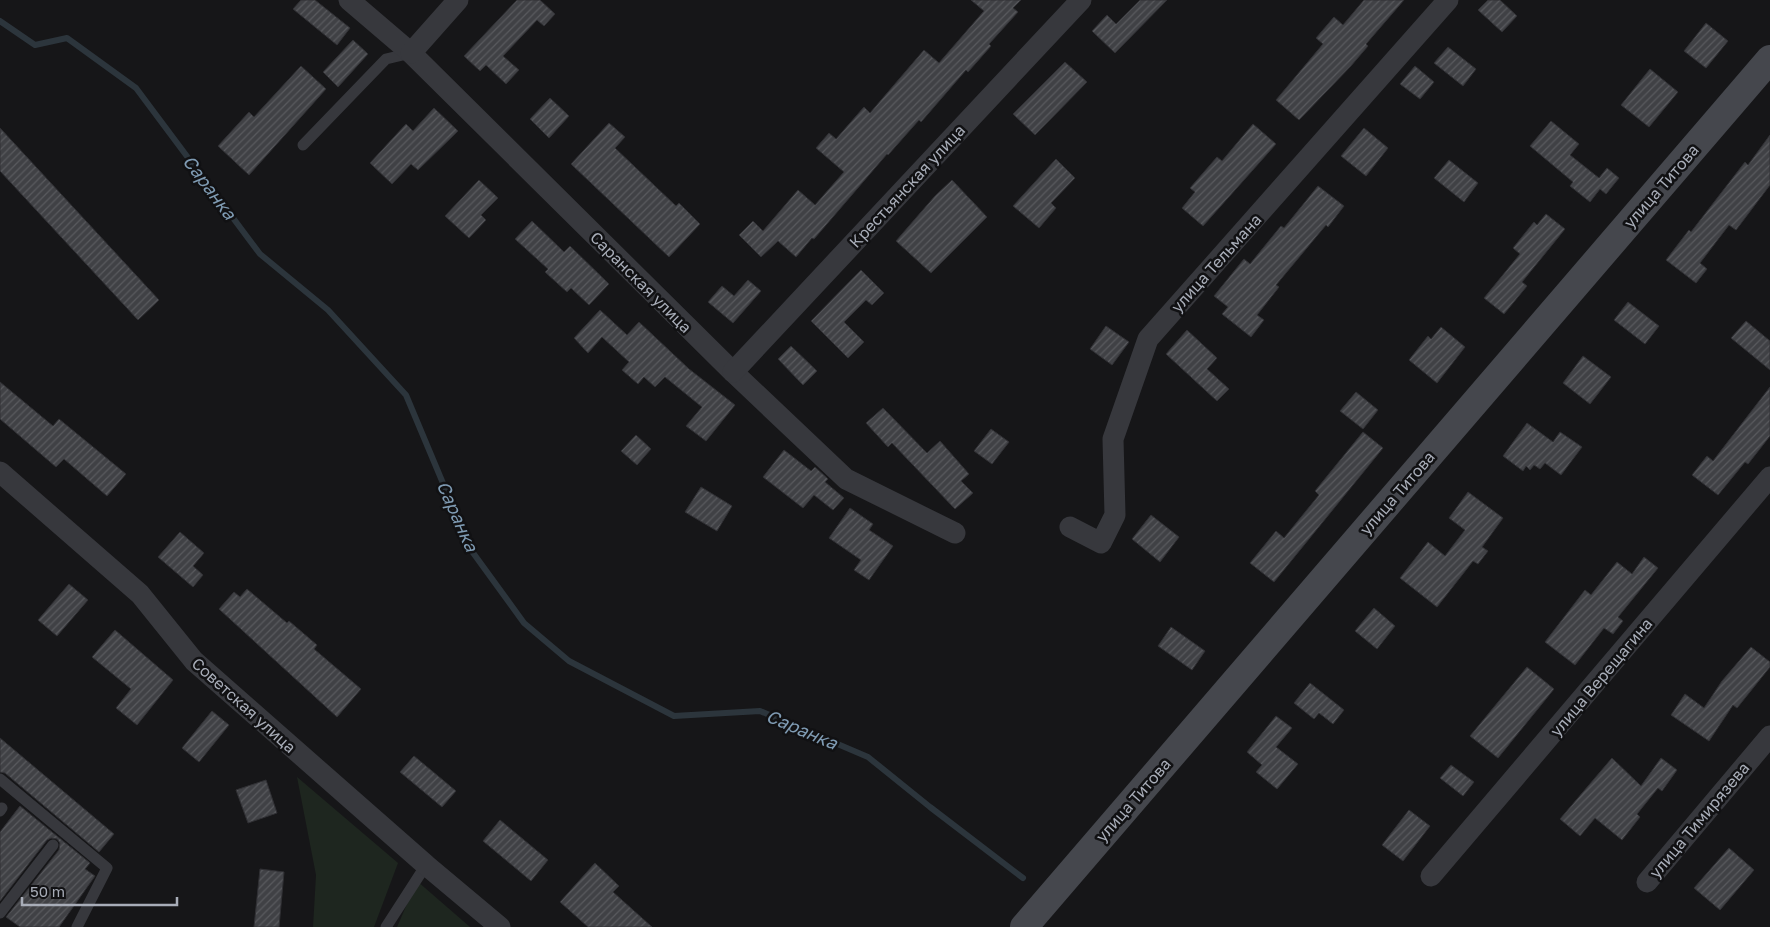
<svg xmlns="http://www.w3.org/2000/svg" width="1770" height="927" viewBox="0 0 1770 927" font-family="'Golos Text',sans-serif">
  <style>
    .green { fill: #1e261f }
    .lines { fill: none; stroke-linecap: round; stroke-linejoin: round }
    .stream { stroke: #2c353c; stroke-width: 6 }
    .building { fill: url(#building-hatch); stroke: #303034 }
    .lane { stroke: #37383d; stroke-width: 11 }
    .street { stroke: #37383d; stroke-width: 21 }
    .secondary { stroke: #45474d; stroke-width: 28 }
    .labels { text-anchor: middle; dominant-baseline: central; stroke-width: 5; stroke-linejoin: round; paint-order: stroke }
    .street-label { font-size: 16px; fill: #a8adb8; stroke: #111113 }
    .water-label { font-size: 18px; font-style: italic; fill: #7f9bb3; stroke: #111113 }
  </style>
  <defs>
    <pattern id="building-hatch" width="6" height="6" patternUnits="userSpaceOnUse" patternTransform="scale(1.25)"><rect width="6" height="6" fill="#404145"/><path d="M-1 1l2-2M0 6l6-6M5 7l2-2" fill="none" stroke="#595a5e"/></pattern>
  </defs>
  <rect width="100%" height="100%" fill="#161618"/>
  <g class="green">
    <path d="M 297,777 L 398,863 L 374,927 L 313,927 L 316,875 Z"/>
    <path d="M 417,881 L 470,927 L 397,927 Z"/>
  </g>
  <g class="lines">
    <path class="stream" d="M 0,21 L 35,45 L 67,38 L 136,88 L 260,254 L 328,310 L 406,395 L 471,550 L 524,623 L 569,661 L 674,716 L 760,711 L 868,757 L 930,807 L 1023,878"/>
  </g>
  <g class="building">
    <path d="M 301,0 L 315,0 L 350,28 L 337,45 L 293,9 Z"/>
    <path d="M 517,0 L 540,0 L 555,14 L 544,26 L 537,20 L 503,56 L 519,70 L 506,84 L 486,65 L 480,71 L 464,56 Z"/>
    <path d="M 971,0 L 1021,0 L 1013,8 L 1018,12 L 989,44 L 991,46 L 968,72 L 966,70 L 921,122 L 919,120 L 888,155 L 887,154 L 814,239 L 812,238 L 796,257 L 778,241 L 761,257 L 739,235 L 753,221 L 763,231 L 798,190 L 815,205 L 844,172 L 816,148 L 829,133 L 836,139 L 864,107 L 870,113 L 924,50 L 939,63 L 984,11 Z"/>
    <path d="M 1140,0 L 1167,0 L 1115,53 L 1092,31 L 1107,15 L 1116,24 Z"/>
    <path d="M 1364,0 L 1404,0 L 1366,44 L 1368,46 L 1350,67 L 1299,120 L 1276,100 L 1323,44 L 1316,38 L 1334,17 L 1343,25 Z"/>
    <path d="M 1488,0 L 1500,0 L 1517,16 L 1502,32 L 1478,10 Z"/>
    <path d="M 1706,23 L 1728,41 L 1706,68 L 1684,51 Z"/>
    <path d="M 353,40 L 368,54 L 338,87 L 323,72 Z"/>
    <path d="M 1448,47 L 1476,69 L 1463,86 L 1434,63 Z"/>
    <path d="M 1065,62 L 1087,82 L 1035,135 L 1013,114 Z"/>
    <path d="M 301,66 L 326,89 L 249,175 L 218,146 L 249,112 L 254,117 Z"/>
    <path d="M 1415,66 L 1434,82 L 1420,99 L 1400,84 Z"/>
    <path d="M 1650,69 L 1678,92 L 1649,127 L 1621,105 Z"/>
    <path d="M 550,98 L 569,116 L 549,138 L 530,119 Z"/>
    <path d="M 434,108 L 458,131 L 418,170 L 411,164 L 392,184 L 370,163 L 406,124 L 413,131 Z"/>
    <path d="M 1551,121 L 1579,144 L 1570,155 L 1599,178 L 1607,168 L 1619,178 L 1606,194 L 1600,189 L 1590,202 L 1570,186 L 1573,182 L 1530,146 Z"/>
    <path d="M 609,123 L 625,137 L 615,148 L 676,206 L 679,203 L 700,224 L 669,257 L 571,164 Z"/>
    <path d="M 1253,124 L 1276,144 L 1203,226 L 1182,208 L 1195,192 L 1190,188 L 1217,157 L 1222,161 Z"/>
    <path d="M 0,128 L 159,300 L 138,320 L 0,171 Z"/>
    <path d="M 1364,128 L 1388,148 L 1366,176 L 1341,156 Z"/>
    <path d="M 1770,135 L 1770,185 L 1736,230 L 1729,225 L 1700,263 L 1707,269 L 1696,283 L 1666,260 L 1689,230 L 1691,232 L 1745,162 L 1748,165 Z"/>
    <path d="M 1056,159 L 1075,178 L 1051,203 L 1056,208 L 1039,228 L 1013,206 Z"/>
    <path d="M 1449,160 L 1478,183 L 1464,202 L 1434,178 Z"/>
    <path d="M 479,180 L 498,198 L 481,215 L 486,220 L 469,238 L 445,216 Z"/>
    <path d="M 952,180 L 987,217 L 931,273 L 896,241 L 935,196 Z"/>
    <path d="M 1318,186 L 1344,206 L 1328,227 L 1326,225 L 1276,285 L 1279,287 L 1257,315 L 1264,320 L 1251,337 L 1222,314 L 1228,307 L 1214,296 L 1244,259 L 1250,264 L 1281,226 L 1284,228 Z"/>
    <path d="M 1546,214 L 1565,229 L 1522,282 L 1527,286 L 1504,314 L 1484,298 L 1520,254 L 1513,248 L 1534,222 L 1537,225 Z"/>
    <path d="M 532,221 L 564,252 L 570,246 L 609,284 L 589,305 L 571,288 L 567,292 L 545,272 L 548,269 L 515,239 Z"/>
    <path d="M 861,270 L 884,293 L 872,305 L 866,300 L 844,322 L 864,342 L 848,358 L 811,321 Z"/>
    <path d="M 748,280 L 761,291 L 733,323 L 708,302 L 722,286 L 734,296 Z"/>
    <path d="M 1628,302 L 1659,326 L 1645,344 L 1614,320 Z"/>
    <path d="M 600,310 L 627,335 L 639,322 L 689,369 L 735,405 L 706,441 L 686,426 L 702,407 L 665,377 L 655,387 L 644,377 L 638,384 L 622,370 L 629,362 L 602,337 L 588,353 L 574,338 Z"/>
    <path d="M 1746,321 L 1770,341 L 1770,370 L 1731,338 Z"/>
    <path d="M 1106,326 L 1129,342 L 1112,365 L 1090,349 Z"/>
    <path d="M 1441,327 L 1465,347 L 1437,383 L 1409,360 L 1428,336 L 1431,339 Z"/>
    <path d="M 1187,330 L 1217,358 L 1207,369 L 1229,389 L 1217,401 L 1166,354 Z"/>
    <path d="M 791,346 L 817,371 L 803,385 L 778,359 Z"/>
    <path d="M 1583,356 L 1611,377 L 1590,404 L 1563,383 Z"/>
    <path d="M 0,382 L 53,426 L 59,419 L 126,474 L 107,496 L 64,459 L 56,467 L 0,419 Z"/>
    <path d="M 1770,387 L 1770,436 L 1748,464 L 1745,462 L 1718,495 L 1692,475 L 1707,456 L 1713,461 Z"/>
    <path d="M 1356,392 L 1378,410 L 1363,429 L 1340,411 Z"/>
    <path d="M 883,408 L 927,453 L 940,441 L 969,474 L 961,481 L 973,493 L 955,509 L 892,443 L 888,447 L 866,423 Z"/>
    <path d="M 1527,423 L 1553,442 L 1560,432 L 1582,447 L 1561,475 L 1545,463 L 1540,469 L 1534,465 L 1530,470 L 1526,466 L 1523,471 L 1503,456 Z"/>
    <path d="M 991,429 L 1009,442 L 992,464 L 974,451 Z"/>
    <path d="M 1363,432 L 1383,448 L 1274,582 L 1250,563 L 1276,531 L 1284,538 L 1319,495 L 1315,491 Z"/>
    <path d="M 636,435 L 651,449 L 637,465 L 621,451 Z"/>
    <path d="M 784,450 L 811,471 L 815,467 L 828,479 L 825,482 L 844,498 L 833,510 L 814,495 L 803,508 L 763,477 Z"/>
    <path d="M 701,487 L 732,506 L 717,531 L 685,512 Z"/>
    <path d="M 1468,492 L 1503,518 L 1482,547 L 1488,551 L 1478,564 L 1473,561 L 1437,607 L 1400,578 L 1428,542 L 1445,556 L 1465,530 L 1449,518 Z"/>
    <path d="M 850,508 L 873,524 L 869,530 L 893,546 L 869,580 L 854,570 L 861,560 L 829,538 Z"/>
    <path d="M 1151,515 L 1179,537 L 1160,562 L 1132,539 Z"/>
    <path d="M 180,532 L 204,553 L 193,566 L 203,575 L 193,587 L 158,557 Z"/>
    <path d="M 1644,557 L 1658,568 L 1618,617 L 1623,621 L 1613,634 L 1604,628 L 1575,665 L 1545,642 L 1585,590 L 1591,595 L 1617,562 L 1632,574 Z"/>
    <path d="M 69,584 L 88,600 L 57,636 L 38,620 Z"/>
    <path d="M 247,589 L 287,623 L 289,621 L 317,645 L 314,649 L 361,689 L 337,717 L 219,609 L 234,592 L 240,597 Z"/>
    <path d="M 1374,608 L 1395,626 L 1377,649 L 1355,631 Z"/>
    <path d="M 1171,627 L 1205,651 L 1192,670 L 1158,646 Z"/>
    <path d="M 115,630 L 173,680 L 137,725 L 116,708 L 131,689 L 92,657 Z"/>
    <path d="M 1751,647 L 1770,662 L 1770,667 L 1737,708 L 1733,705 L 1709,741 L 1671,715 L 1685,694 L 1704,708 L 1722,681 Z"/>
    <path d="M 1527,667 L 1554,689 L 1498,758 L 1470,736 Z"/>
    <path d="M 1310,683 L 1344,710 L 1333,724 L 1319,713 L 1314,719 L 1294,703 Z"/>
    <path d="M 212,711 L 229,725 L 199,762 L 182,748 Z"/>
    <path d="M 1276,716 L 1292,728 L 1276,747 L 1298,764 L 1277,789 L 1256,772 L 1262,765 L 1247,752 Z"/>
    <path d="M 0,738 L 114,834 L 99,852 L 5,773 L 0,772 Z"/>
    <path d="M 414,756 L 456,791 L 442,807 L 400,772 Z"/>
    <path d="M 1612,758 L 1641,786 L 1661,758 L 1677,770 L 1662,791 L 1658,788 L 1637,814 L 1640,817 L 1622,840 L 1595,818 L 1580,836 L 1560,819 Z"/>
    <path d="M 1451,765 L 1474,782 L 1463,796 L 1440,778 Z"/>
    <path d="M 266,780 L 277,813 L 248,823 L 236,790 Z"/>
    <path d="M 20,806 L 90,863 L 85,869 L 95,876 L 59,927 L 20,927 L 6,917 L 59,850 L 60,843 L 57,839 L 51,838 L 47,840 L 0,901 L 0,832 Z"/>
    <path d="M 1409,810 L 1430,826 L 1403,861 L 1382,845 Z"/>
    <path d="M 500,820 L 548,860 L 531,881 L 483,841 Z"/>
    <path d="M 1729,848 L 1754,870 L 1720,910 L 1694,888 Z"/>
    <path d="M 595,863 L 619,886 L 613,892 L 652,927 L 588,927 L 560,902 Z"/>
    <path d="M 260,869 L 284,872 L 279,927 L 254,927 Z"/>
  </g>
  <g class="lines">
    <g class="lane">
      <path d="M 303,145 L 386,59 L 411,53"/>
      <path d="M 0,779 L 107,868 L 77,927"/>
      <path d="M 0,811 L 2,808"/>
      <path d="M 0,913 L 53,845"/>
      <path d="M 386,927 L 426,865"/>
    </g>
    <g class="street">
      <path d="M 349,0 L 411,53 L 733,372 L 846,479 L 955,533"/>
      <path d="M 411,53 L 458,0"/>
      <path d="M 733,372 L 1081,0"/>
      <path d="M 0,472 L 140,594 L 194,661 L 426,865 L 500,927"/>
      <path d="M 1070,527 L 1101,543 L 1115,515 L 1113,439 L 1148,339 L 1448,0"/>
      <path d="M 1431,876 L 1770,477"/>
      <path d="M 1647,882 L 1770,736"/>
    </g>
    <path class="secondary" d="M 1024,927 L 1770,59"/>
  </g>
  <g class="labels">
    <g class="street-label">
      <text transform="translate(907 186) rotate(-47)">Крестьянская улица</text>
      <text transform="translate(1661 186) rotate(-49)">улица Титова</text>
      <text transform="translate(1216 263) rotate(-48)">улица Тельмана</text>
      <text transform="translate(641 282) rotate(45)">Саранская улица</text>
      <text transform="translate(1397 493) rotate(-49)">улица Титова</text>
      <text transform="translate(1601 677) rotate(-50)">улица Верещагина</text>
      <text transform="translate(244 705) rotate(42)">Советская улица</text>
      <text transform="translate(1133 800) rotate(-49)">улица Титова</text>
      <text transform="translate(1699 820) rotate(-50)">улица Тимирязева</text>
    </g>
    <g class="water-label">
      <text transform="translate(210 187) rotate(53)">Саранка</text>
      <text transform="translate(458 516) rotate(66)">Саранка</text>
      <text transform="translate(802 729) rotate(23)">Саранка</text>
    </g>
  </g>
  <path d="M22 897v8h155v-8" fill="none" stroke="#a8adb8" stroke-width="2.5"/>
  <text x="30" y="897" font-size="15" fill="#a8adb8" stroke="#111113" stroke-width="4" paint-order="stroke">50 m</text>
</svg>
